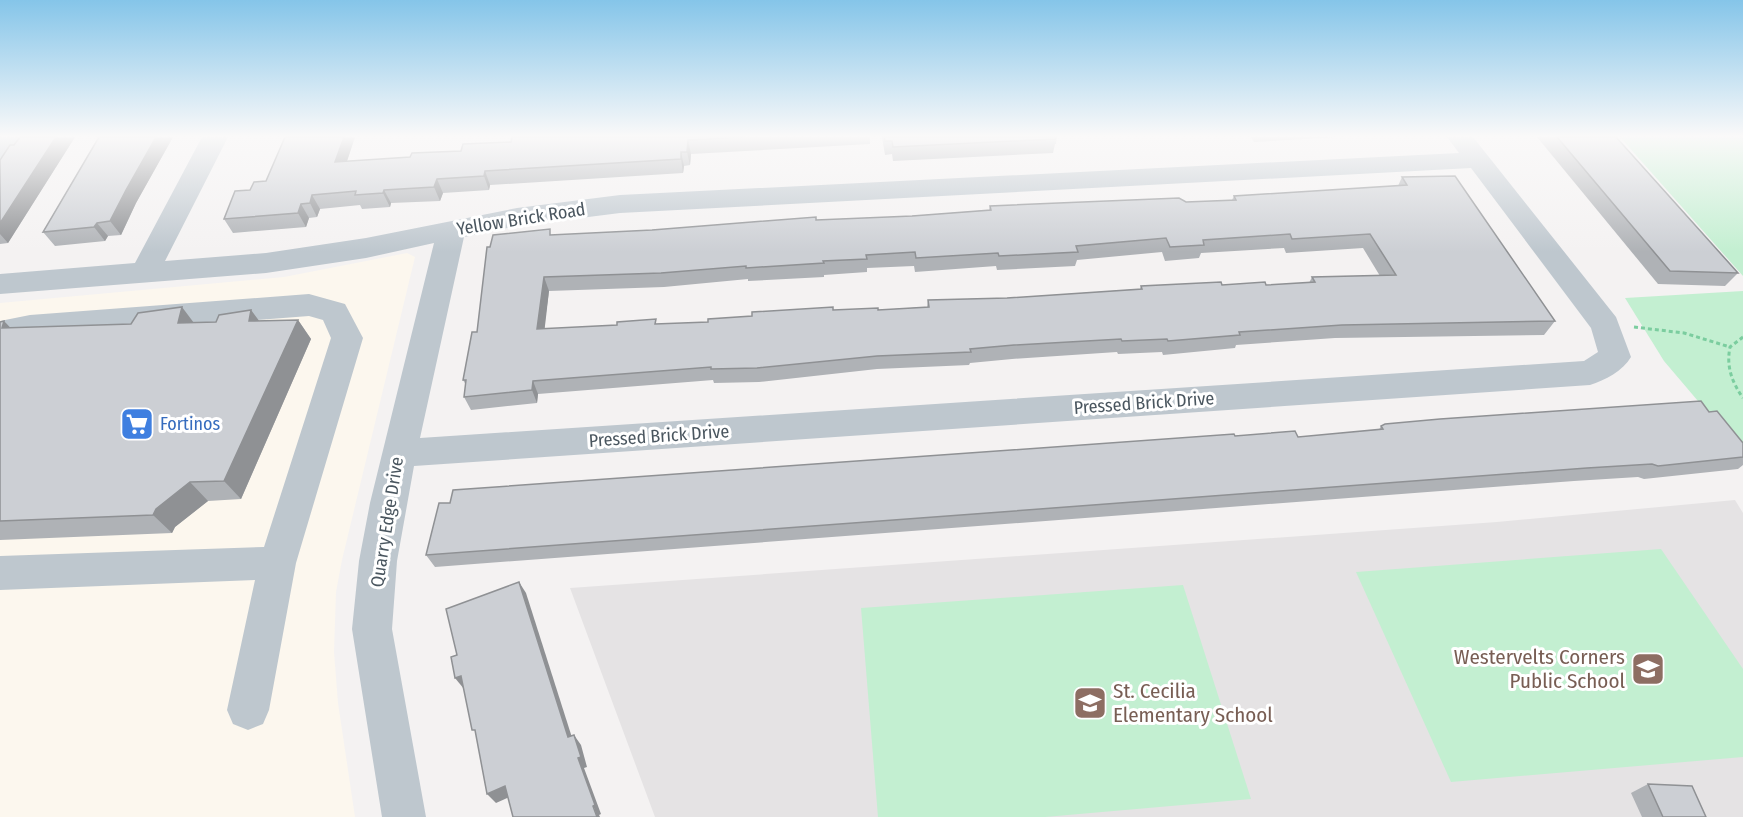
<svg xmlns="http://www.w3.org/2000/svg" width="1743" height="817" viewBox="0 0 1743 817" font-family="'Fira Sans Condensed',sans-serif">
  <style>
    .commercial { fill: #fcf7ee }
    .education { fill: #e5e3e4 }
    .green { fill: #c3efd1 }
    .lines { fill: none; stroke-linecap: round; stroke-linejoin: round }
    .path { stroke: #7bcd9f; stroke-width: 3; stroke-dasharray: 4 3; stroke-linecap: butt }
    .minor { fill: #bec7ce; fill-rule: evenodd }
    .wall { fill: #afb2b6; fill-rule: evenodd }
    .shaded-wall { fill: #8f9194 }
    .building { fill: #cccfd4; stroke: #8f9194; stroke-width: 1.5; fill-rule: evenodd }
    .labels { text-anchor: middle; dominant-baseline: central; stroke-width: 6; stroke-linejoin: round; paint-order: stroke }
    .street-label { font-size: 18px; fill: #4a565f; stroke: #fff }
    .shop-label { font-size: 18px; fill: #366cbe; stroke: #fff; text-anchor: start }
    .near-education-label { font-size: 21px; fill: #785e54; stroke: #fff; text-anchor: end }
  </style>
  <rect width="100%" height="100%" fill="#f4f2f2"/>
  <path class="commercial" d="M 407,253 L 415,257 L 342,560 L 336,592 L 334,652 L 338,703 L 355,817 L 0,817 L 0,303 L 284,277 Z"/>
  <path class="education" d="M 1735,500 L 1743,513 L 1743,817 L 655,817 L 570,588 L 1497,522 Z"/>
  <g class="green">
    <path d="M 1620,137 L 1743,137 L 1743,276 Z"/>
    <path d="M 1743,291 L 1743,454 L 1664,361 L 1625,298 Z"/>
    <path d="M 1661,549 L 1743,669 L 1743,757 L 1451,782 L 1356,572 Z"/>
    <path d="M 1183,585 L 1251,799 L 1045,817 L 878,817 L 861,608 Z"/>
  </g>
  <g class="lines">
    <g class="path">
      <path d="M 1634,327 L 1684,333 L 1730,347"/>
      <path d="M 1743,337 L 1730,347 C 1726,367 1732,382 1743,398"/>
    </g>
    <g class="minor">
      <path d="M 0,137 L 24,137 L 9,156 L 0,158 Z"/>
      <path d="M 202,137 L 228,137 L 165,261 L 266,253 L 366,238 L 517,208 L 620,195 L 1459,153 L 1447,137 L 1473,137 L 1616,317 L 1631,357 C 1623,371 1605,380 1590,385 L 414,466 L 397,561 L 392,629 L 426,817 L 382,817 L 352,629 L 359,561 L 370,503 L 434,243 L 366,258 L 266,273 L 0,294 L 0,274 L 135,263 ZM 1471,168 L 1591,328 L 1598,352 L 1584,361 L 420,438 L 464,237 L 517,226 L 620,213 Z"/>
      <path d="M 309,294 L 345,304 L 363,338 L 296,563 L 269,710 L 263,724 L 248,730 L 233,724 L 227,710 L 255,580 L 0,590 L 0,556 L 264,547 L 331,338 L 323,320 L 309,316 L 30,337 L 0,343 L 0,321 L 30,315 Z"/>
    </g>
  </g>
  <g class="wall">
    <path d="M 20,137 L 75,137 L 8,243 L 0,244 L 0,160 L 14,145 Z"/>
    <path d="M 99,137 L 173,137 L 136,203 L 121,235 L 108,236 L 105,241 L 55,246 L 43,232 Z"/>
    <path d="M 285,137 L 355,137 L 347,161 L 410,157 L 461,151 L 511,142 L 512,137 L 870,137 L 870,144 L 691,154 L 690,165 L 684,166 L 683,173 L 490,185 L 489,190 L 443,193 L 440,201 L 391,203 L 390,207 L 362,209 L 360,205 L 320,209 L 317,217 L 309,218 L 306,227 L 233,233 L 224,219 L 250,190 L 266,181 Z"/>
    <path d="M 882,137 L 1057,137 L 1056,144 L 1055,144 L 1053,153 L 893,161 L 892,154 L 885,155 Z"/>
    <path d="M 1251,137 L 1339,137 L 1254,142 Z"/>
    <path d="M 1537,137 L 1616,137 L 1738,273 L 1725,286 L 1658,284 Z"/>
    <path d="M 1402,177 L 1555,321 L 1544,335 L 1335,338 L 1236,345 L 1235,348 L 1163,355 L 1162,352 L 1118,354 L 1117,352 L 1012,359 L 970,363 L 969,365 L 877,369 L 759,382 L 714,383 L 713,380 L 538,394 L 537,403 L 471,410 L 464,397 L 466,385 L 463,380 L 477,332 L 490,247 L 552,235 L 652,230 L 816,220 L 912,216 L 989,210 L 990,206 L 1186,202 L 1232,200 L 1234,196 L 1398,186 ZM 1284,248 L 1286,253 L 1363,248 L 1380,276 L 1312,277 L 1309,283 L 1266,285 L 1222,285 L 1141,286 L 1140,289 L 1007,298 L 928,300 L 927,307 L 878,310 L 833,310 L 752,316 L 708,322 L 544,329 L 549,291 L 664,287 L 748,279 L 748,281 L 824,277 L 824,275 L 867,272 L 867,268 L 914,266 L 915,272 L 996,266 L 997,270 L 1075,266 L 1077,260 L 1162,252 L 1165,261 L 1199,258 L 1201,253 Z"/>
    <path d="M 251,310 L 259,321 L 298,320 L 311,339 L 241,499 L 208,501 L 175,527 L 172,533 L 0,540 L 0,322 L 11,328 L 216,322 Z"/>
    <path d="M 1381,426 L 1743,443 L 1743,465 L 1738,469 L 1644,479 L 1638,477 L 1574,481 L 435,567 L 426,555 L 1235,436 L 1298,437 L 1379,430 Z"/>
    <path d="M 1648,784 L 1706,817 L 1642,817 L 1631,793 Z"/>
  </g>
  <g class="shaded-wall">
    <path d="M 56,137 L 75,137 L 8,243 L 0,234 L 0,223 Z"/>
    <path d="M 156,137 L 173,137 L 136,203 L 121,235 L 110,221 L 126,190 Z"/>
    <path d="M 344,137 L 355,137 L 342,176 L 335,162 Z"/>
    <path d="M 688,140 L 691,154 L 690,165 L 687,152 Z"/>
    <path d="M 681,152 L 684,166 L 683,173 L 681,159 Z"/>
    <path d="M 485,171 L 490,185 L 489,190 L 484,176 Z"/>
    <path d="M 437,179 L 443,193 L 440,201 L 434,187 Z"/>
    <path d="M 384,190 L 391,203 L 390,207 L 383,193 Z"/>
    <path d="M 312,195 L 320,209 L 317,217 L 310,203 Z"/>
    <path d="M 301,204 L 309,218 L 306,227 L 298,213 Z"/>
    <path d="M 97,223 L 108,236 L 105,241 L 94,227 Z"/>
    <path d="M 544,277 L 549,291 L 543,343 L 537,329 Z"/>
    <path d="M 182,307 L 197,327 L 178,323 Z"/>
    <path d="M 251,310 L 265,329 L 249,321 Z"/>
    <path d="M 298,320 L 311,339 L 241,499 L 224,481 Z"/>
    <path d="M 4,321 L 23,341 L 2,328 Z"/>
    <path d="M 533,381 L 538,394 L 537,403 L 532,390 Z"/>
    <path d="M 190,482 L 208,501 L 175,527 L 172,533 L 153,515 L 156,509 Z"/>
    <path d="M 519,582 L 526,593 L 575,747 L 568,737 Z"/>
    <path d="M 461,676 L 464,689 L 455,678 Z"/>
    <path d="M 574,735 L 581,745 L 587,767 L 584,768 L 601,814 L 599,815 L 600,817 L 597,817 L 578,758 Z"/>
    <path d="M 505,786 L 514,795 L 496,803 L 487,794 Z"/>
  </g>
  <g class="building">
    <path d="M 20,137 L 56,137 L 0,223 L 0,160 L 10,145 L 14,145 Z"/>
    <path d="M 99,137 L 156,137 L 126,190 L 110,221 L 97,223 L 94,227 L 43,232 Z"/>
    <path d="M 285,137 L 344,137 L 335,162 L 410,157 L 412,153 L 461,151 L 463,144 L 511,142 L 512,137 L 746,137 L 688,140 L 687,152 L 681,152 L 681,159 L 485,171 L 484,176 L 437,179 L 434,187 L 384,190 L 383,193 L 355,195 L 356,191 L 312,195 L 310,203 L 301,204 L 298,213 L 224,219 L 235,191 L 250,190 L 254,182 L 266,181 Z"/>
    <path d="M 884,137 L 1055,137 L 1055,139 L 893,147 L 892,141 L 885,141 Z"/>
    <path d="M 1557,137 L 1616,137 L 1738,273 L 1670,271 Z"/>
    <path d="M 1455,176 L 1555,321 L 1342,325 L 1239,332 L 1240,335 L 1168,341 L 1167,339 L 1122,341 L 1121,339 L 1014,345 L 970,349 L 971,352 L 877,356 L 757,368 L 711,369 L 711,367 L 533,381 L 532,390 L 464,397 L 466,380 L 463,380 L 472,332 L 477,332 L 487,247 L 490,247 L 493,235 L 550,229 L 550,235 L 652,230 L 816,217 L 816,220 L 912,216 L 991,210 L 990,206 L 1013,205 L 1179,198 L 1186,202 L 1236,200 L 1234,196 L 1407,185 L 1402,177 ZM 1290,234 L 1292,239 L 1370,234 L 1396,275 L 1312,277 L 1315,282 L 1266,285 L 1265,282 L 1222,285 L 1221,282 L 1141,286 L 1142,289 L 1007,298 L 928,300 L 929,307 L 878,310 L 878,308 L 833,310 L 833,307 L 752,312 L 752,316 L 708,319 L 708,322 L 655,324 L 656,319 L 617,322 L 617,325 L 537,329 L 544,277 L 661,273 L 746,266 L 746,268 L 824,263 L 823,261 L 867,259 L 866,255 L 915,252 L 916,258 L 998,253 L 999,256 L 1078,252 L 1076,246 L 1166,238 L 1170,247 L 1204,245 L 1203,240 Z"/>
    <path d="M 182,307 L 178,323 L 216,322 L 219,315 L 251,310 L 249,321 L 298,320 L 224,481 L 190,482 L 156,509 L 153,515 L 0,521 L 0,322 L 4,321 L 2,328 L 131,324 L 138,313 Z"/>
    <path d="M 1701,401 L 1709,412 L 1717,411 L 1743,443 L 1743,457 L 1658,466 L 1652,464 L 1587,468 L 426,555 L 439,503 L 450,503 L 453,490 L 1234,434 L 1235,436 L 1295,431 L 1298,437 L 1383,429 L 1381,426 L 1385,424 L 1440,419 Z"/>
    <path d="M 519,582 L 568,737 L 574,735 L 581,757 L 578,758 L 595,805 L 593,806 L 597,817 L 513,817 L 505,786 L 487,794 L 475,730 L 472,730 L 461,676 L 455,678 L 451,657 L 457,655 L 446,609 Z"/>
    <path d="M 1648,784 L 1692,786 L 1706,817 L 1663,817 Z"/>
  </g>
  <linearGradient id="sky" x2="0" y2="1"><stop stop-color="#85c5e9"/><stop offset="0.54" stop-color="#faf9f9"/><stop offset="1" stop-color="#faf9f9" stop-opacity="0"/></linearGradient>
  <rect width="1743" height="252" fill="url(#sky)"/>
  <defs>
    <symbol id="supermarket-square" viewBox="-11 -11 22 22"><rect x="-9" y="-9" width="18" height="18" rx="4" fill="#3f7fe0" stroke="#fff"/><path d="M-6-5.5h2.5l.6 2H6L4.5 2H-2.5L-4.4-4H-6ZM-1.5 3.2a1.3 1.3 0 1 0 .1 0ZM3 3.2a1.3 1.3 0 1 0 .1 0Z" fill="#fff"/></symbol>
    <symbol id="school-square" viewBox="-11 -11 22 22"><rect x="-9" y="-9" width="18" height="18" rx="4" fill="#8d6e63" stroke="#fff"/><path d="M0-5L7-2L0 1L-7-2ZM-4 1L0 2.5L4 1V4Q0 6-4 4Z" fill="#fff"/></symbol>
  </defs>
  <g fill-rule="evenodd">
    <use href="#supermarket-square" x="118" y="405" width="38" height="38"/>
    <use href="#school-square" x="1629" y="650" width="38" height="38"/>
    <use href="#school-square" x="1071" y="684" width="38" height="38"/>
  </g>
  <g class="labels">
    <g class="street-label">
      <text transform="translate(521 219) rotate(-9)">Yellow Brick Road</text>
      <text transform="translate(1144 403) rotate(-4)">Pressed Brick Drive</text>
      <text transform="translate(659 436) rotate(-4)">Pressed Brick Drive</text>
      <text transform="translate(387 522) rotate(-81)">Quarry Edge Drive</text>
    </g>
    <g class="shop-label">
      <text x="160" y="424">Fortinos</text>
    </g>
    <g class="near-education-label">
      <text x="1625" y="657">Westervelts Corners<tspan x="1625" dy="24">Public School</tspan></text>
      <text x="1113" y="691" text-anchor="start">St. Cecilia<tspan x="1113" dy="24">Elementary School</tspan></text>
    </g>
  </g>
</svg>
